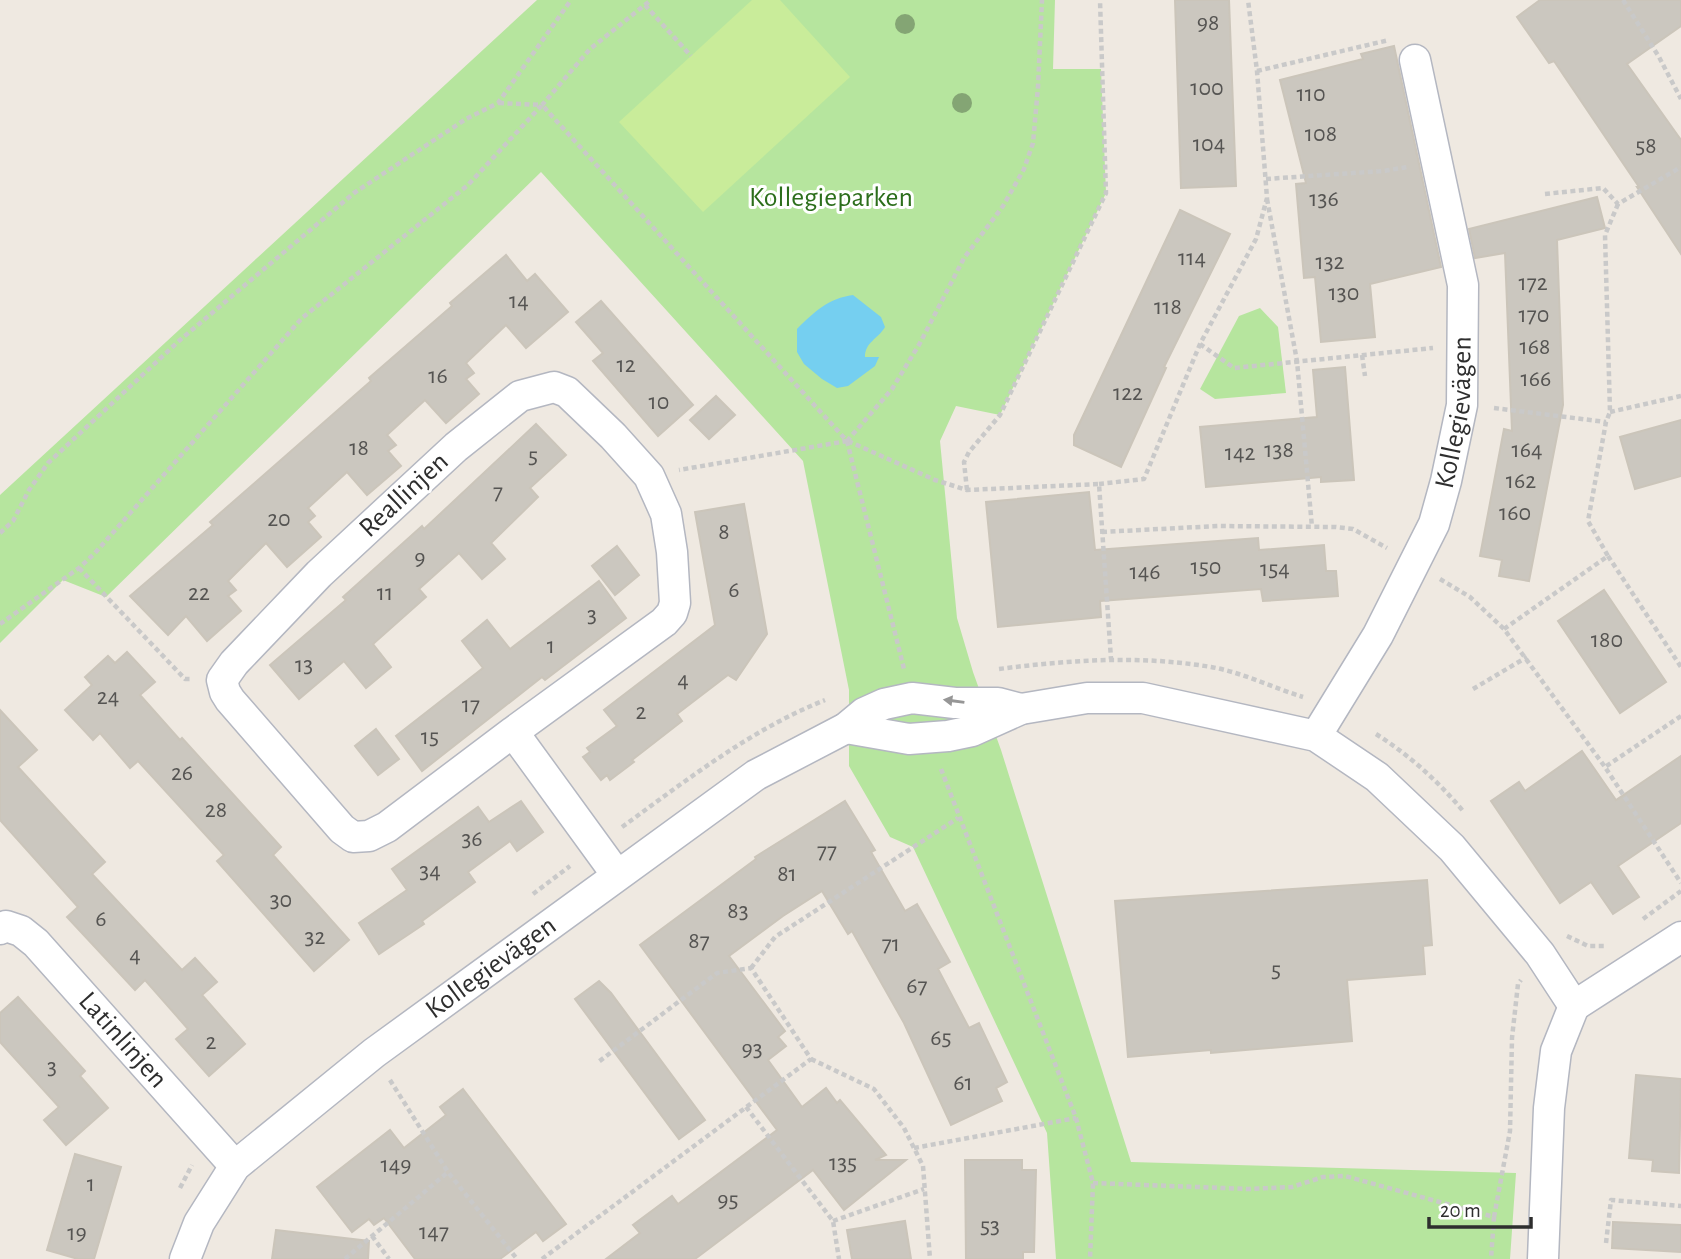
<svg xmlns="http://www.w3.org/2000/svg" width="1681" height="1259" viewBox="0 0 1681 1259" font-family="'Alegreya Sans',sans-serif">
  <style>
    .green { fill: #b6e59e }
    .pitch { fill: #c9ec9a }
    .water { fill: #75cff0 }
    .building { fill: #cbc7bf; stroke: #cbc5ba; stroke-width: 2 }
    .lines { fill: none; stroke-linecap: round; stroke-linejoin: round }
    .minor-casing { stroke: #b4b7c1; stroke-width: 33 }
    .path { stroke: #c9c9c9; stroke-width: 4.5; stroke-dasharray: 5 3.5; stroke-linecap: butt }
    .minor { stroke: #fff; stroke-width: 30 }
    .tree { fill: #84a574 }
    .oneway { fill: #969696 }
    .labels { text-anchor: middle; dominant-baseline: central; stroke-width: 6; stroke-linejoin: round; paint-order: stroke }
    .number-label { font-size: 24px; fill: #555452 }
    .park-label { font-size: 28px; fill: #2c6e1b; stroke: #fff }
    .street-label { font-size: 28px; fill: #2e2e2e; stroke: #fff }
  </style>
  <rect width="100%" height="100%" fill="#efe9e1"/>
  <g class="green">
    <path d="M 537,0 L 1055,0 L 1053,69 L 1101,69 L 1106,193 L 1000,415 L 956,406 L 940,441 L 957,618 L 973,672 L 1001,750 L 1131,1162 L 1516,1173 L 1510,1259 L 1056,1259 L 1047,1133 L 913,847 L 890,837 L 849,766 L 849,690 L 803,461 L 541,172 L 106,597 L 63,580 L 0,643 L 0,495 Z"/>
    <path d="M 1260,308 L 1278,327 L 1286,393 L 1215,399 L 1200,389 L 1239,316 Z"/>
  </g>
  <path class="pitch" d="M 752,0 L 780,0 L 850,77 L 703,212 L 619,122 Z"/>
  <path class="water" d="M 853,295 L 881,317 L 885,327 C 878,339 865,342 865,357 L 879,357 L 875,366 L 848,386 L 837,388 L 822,379 L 804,364 L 797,352 L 797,329 C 814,312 829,298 853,295 Z"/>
  <g class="building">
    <path d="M 1175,0 L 1229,0 L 1236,186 L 1181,188 Z"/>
    <path d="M 1540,0 L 1681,0 L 1681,26 L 1627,64 L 1681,140 L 1681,254 L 1637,187 L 1639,187 L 1554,61 L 1549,63 L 1517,17 Z"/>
    <path d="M 1394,46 L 1441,267 L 1370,284 L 1375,337 L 1321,342 L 1315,277 L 1304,278 L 1296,184 L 1306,183 L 1280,80 L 1363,59 L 1361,54 Z"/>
    <path d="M 1597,197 L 1605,228 L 1557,240 L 1563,405 L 1529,581 L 1499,576 L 1502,560 L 1480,556 L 1504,429 L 1512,431 L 1505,253 L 1475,258 L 1469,229 Z"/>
    <path d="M 1180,210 L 1230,234 L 1164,367 L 1166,368 L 1121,467 L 1074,445 L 1074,435 Z"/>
    <path d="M 506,255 L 527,281 L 535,274 L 568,312 L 526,348 L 506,325 L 466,363 L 474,373 L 466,379 L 479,394 L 446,423 L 425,400 L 387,435 L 396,445 L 388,451 L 401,466 L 367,495 L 347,472 L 308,508 L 315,516 L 308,522 L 321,537 L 287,567 L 266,543 L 228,581 L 236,590 L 228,596 L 241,611 L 207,641 L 186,616 L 168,635 L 130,596 L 213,525 L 210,522 L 371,381 L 369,378 L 452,306 L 450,303 Z"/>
    <path d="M 601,301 L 693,405 L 658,436 L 593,361 L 603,353 L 576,322 Z"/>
    <path d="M 1345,367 L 1354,480 L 1321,482 L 1321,477 L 1206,487 L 1200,427 L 1317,417 L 1313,370 Z"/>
    <path d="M 716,396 L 735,415 L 709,439 L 690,420 Z"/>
    <path d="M 1681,420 L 1681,476 L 1635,489 L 1620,437 Z"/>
    <path d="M 536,424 L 566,455 L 530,488 L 538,497 L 491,543 L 505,559 L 482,579 L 459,553 L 419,589 L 426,597 L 373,644 L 391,667 L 366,688 L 344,661 L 299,699 L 270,665 L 346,600 L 343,597 L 422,526 L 424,529 Z"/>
    <path d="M 1089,492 L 1095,550 L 1258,538 L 1259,550 L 1324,545 L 1326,571 L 1336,571 L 1338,596 L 1263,601 L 1261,589 L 1100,601 L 1101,617 L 998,627 L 986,502 Z"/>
    <path d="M 744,504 L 767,634 L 736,680 L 728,675 L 677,714 L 682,721 L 632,760 L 634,762 L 610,780 L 607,775 L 601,780 L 583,757 L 590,752 L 587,748 L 617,726 L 604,710 L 715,625 L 695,512 Z"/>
    <path d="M 617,546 L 639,575 L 615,595 L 592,566 Z"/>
    <path d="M 599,581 L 626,618 L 545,680 L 542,677 L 422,771 L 396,736 L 483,668 L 462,641 L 487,620 L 510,649 Z"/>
    <path d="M 1604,590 L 1666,682 L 1620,713 L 1558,621 Z"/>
    <path d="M 127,652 L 155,682 L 140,695 L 180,740 L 182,738 L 281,847 L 273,855 L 349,940 L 314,971 L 217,861 L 224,855 L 138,761 L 130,768 L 100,733 L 93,740 L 65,710 L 92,685 L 85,677 L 108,656 L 115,663 Z"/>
    <path d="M 0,710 L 37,750 L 18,767 L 105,862 L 92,874 L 182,970 L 195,958 L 217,982 L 202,995 L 245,1044 L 209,1076 L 176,1039 L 188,1029 L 145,980 L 135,990 L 67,917 L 78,907 L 0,820 Z"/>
    <path d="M 376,729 L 399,759 L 378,775 L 355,746 Z"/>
    <path d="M 1582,751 L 1616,800 L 1681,756 L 1681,823 L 1618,866 L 1639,897 L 1613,914 L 1591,882 L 1560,903 L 1491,801 L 1519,782 L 1525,791 Z"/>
    <path d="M 521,801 L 543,832 L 517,851 L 510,841 L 468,872 L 475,882 L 422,921 L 424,924 L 379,954 L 359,923 L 407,890 L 392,869 L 478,807 L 489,822 Z"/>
    <path d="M 845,801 L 875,850 L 871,852 L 905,911 L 917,904 L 950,962 L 938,969 L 969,1028 L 979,1023 L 1007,1082 L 996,1088 L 1002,1101 L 951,1125 L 904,1023 L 852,931 L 848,934 L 822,891 L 783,916 L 729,956 L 785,1031 L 778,1037 L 786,1046 L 768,1060 L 802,1107 L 826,1088 L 837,1103 L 840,1100 L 886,1155 L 875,1160 L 906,1160 L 844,1210 L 813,1170 L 695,1259 L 606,1259 L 640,1233 L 633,1225 L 672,1196 L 678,1204 L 777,1130 L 640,945 L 756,859 L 755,857 Z"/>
    <path d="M 1427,880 L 1432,945 L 1423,946 L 1425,974 L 1347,980 L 1352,1041 L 1211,1053 L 1211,1050 L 1128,1057 L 1115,901 Z"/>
    <path d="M 599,981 L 611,993 L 705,1120 L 679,1139 L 575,999 Z"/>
    <path d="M 18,997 L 85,1071 L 80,1076 L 108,1108 L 66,1145 L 44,1120 L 59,1107 L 0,1042 L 0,1013 Z"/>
    <path d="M 1636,1075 L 1681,1079 L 1679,1173 L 1652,1171 L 1653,1160 L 1629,1158 Z"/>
    <path d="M 463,1089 L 566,1224 L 543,1241 L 536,1232 L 500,1259 L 415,1259 L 384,1218 L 374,1225 L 369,1219 L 352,1232 L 317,1187 L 390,1130 L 404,1148 L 446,1115 L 440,1107 Z"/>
    <path d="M 75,1154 L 121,1167 L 94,1259 L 78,1259 L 47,1250 Z"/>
    <path d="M 965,1160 L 1022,1160 L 1022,1170 L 1036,1170 L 1034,1252 L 1023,1252 L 1023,1259 L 966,1259 Z"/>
    <path d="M 905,1221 L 911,1259 L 852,1259 L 847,1230 Z"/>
    <path d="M 1613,1222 L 1681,1225 L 1681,1252 L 1612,1248 Z"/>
    <path d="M 276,1230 L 369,1241 L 368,1259 L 272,1259 Z"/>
  </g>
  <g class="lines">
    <defs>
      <g id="minor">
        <path d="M 846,728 L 909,739 L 948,736 L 972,731 L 1021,709 L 1087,698 L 1143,698 L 1316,736 L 1377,777 L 1452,848 L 1540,954 L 1574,1006"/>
        <path d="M 513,732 L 664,622 L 672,613 L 675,603 L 672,552 L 666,514 L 649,476 L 613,436 L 567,392 L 554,387 L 520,396 L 456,447 L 319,574 L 234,663 L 222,680 L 225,692 L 230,700 L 342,829 L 353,837 L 369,836 L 387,827 L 513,732 L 617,875"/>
        <path id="s1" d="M 1316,736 L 1378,635 L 1434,524 L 1446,481 L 1462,405 L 1463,285 L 1415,60"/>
        <path id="s2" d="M 0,929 L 6,926 L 21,931 L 36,943 L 235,1166"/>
        <path d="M 1574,1006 L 1681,937"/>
        <path id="s3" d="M 185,1259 L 199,1223 L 235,1166 L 374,1053 L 756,775 L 846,728 L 864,713 L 884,704 L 912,698 L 955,703 L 998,703 L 1021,709"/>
        <path d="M 1543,1259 L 1549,1108 L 1556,1051 L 1574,1006"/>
      </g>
    </defs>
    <use href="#minor" class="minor-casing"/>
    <g class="path">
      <path d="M 1623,0 L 1659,57 L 1681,99"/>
      <path d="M 645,5 L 691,56"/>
      <path d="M 1257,71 L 1389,40"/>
      <path d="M 499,103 L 542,105 L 590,49 L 651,0"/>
      <path d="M 1266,179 L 1383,171 L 1408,167"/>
      <path d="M 1545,194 L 1603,188 L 1618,204 L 1681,167"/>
      <path d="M 1267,199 L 1297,361 L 1312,527"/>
      <path d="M 1200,344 L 1234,368 L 1433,348"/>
      <path d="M 1362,355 L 1365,376"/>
      <path d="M 1494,408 L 1606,422"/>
      <path d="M 1610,412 L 1681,396"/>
      <path d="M 847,441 L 904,669"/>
      <path d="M 847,441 L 892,389 L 920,343 L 964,258 L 1003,206 L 1024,169 L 1033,143 L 1038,87 L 1042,0"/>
      <path d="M 848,441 L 935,480 L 967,490 L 1099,484 L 1111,659"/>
      <path d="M 1099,484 L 1144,479 L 1200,344 L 1256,239 L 1267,198 L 1257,71 L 1248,0"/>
      <path d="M 967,490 L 964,462 L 969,452 L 1000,415 L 1106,193 L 1100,0"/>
      <path d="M 1102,532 L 1218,526 L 1336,527 L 1353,529 L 1387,548"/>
      <path d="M 0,533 L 13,521 L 29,490 L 48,463 L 180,340 L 354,193 L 466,119 L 498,103 L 571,0"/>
      <path d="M 1608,556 L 1681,667"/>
      <path d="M 79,568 L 185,679 L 192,679"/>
      <path d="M 1440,579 L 1470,597 L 1504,629 L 1605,767"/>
      <path d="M 0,624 L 79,568 L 95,553 L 302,318 L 468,185 L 542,105 L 847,441 L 679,470"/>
      <path d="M 1504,629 L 1608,556 L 1588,521 L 1606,422 L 1610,412 L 1605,235 L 1618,204"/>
      <path d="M 999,669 C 1069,660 1141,655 1211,667 C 1241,672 1274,688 1303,697"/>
      <path d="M 1473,689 L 1527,657"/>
      <path d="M 1681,716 L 1605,767 L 1681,883"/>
      <path d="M 1376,734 C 1409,755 1437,780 1463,811"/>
      <path d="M 941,769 L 1076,1118 L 1093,1183 L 1090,1259"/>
      <path d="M 622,827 C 687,780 750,730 825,700"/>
      <path d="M 533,894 L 570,866"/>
      <path d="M 1643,919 L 1681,891"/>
      <path d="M 1567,936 L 1588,946 L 1605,946"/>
      <path d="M 751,968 L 775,937 L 958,818"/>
      <path d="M 811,1059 L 874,1089 L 904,1128 L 923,1166 L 930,1259"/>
      <path d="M 390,1080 L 448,1172 L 517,1259"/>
      <path d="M 746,1107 L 833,1221 L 839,1259"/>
      <path d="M 914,1148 L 1076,1118"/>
      <path d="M 1093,1183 L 1249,1189 L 1292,1187 L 1323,1177 L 1345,1176 L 1494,1217 L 1491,1259"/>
      <path d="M 180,1188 L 192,1165"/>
      <path d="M 1494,1217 L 1510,1131 L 1512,1038 L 1518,984 L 1521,980"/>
      <path d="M 833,1221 L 924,1189"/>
      <path d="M 372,1236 L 389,1259"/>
      <path d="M 1606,1243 L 1611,1200 L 1681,1206"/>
      <path d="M 345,1259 L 448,1172"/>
      <path d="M 542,1259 L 811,1059 L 751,968 L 717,973 L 597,1063"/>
    </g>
    <use href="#minor" class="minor"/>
  </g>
  <g class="tree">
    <circle cx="905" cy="24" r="10"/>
    <circle cx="962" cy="103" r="10"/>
  </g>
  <defs><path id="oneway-solid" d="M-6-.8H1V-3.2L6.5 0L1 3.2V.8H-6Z" transform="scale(1.75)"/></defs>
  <use class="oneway" href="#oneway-solid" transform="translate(954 701) rotate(-172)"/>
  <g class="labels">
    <g class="number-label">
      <text x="1208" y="23">98</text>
      <text x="1207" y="88">100</text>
      <text x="1311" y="94">110</text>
      <text x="1321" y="134">108</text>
      <text x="1209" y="144">104</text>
      <text x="1646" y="146">58</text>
      <text x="1324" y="199">136</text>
      <text x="1192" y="258">114</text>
      <text x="1330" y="262">132</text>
      <text x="1533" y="283">172</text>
      <text x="1344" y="293">130</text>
      <text x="519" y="301">14</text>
      <text x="1168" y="307">118</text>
      <text x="1534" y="315">170</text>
      <text x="1535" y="347">168</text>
      <text x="626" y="365">12</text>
      <text x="438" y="376">16</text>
      <text x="1536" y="379">166</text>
      <text x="1128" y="393">122</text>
      <text x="659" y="402">10</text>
      <text x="359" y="448">18</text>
      <text x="1279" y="450">138</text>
      <text x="1527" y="450">164</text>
      <text x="1240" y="453">142</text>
      <text x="533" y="456">5</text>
      <text x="1521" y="481">162</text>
      <text x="498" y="492">7</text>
      <text x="1515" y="513">160</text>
      <text x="279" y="519">20</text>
      <text x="724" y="532">8</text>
      <text x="420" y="558">9</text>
      <text x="1206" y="567">150</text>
      <text x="1275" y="569">154</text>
      <text x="1145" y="572">146</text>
      <text x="734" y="590">6</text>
      <text x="199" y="593">22</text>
      <text x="385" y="593">11</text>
      <text x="592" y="615">3</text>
      <text x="1607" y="640">180</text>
      <text x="551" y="646">1</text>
      <text x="304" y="665">13</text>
      <text x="683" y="680">4</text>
      <text x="108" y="697">24</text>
      <text x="471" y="705">17</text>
      <text x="641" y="712">2</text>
      <text x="430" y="737">15</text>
      <text x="182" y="773">26</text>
      <text x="216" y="810">28</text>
      <text x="472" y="839">36</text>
      <text x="827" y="851">77</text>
      <text x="430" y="871">34</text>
      <text x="787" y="874">81</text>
      <text x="281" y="900">30</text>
      <text x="738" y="911">83</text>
      <text x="101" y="919">6</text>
      <text x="315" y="937">32</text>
      <text x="699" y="941">87</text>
      <text x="891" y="944">71</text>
      <text x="135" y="955">4</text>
      <text x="1276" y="970">5</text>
      <text x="917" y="986">67</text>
      <text x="941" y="1038">65</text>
      <text x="211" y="1042">2</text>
      <text x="752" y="1049">93</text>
      <text x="52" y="1067">3</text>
      <text x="963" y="1083">61</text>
      <text x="843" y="1163">135</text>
      <text x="396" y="1165">149</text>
      <text x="91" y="1184">1</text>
      <text x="728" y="1200">95</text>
      <text x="990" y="1226">53</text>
      <text x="434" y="1232">147</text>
      <text x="77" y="1233">19</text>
    </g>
    <g class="park-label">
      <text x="831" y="198">Kollegieparken</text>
    </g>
    <g class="street-label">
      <text stroke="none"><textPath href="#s1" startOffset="357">Kollegievägen</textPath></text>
      <text transform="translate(404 495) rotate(-43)">Reallinjen</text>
      <text stroke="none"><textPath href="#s3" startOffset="430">Kollegievägen</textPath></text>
      <text stroke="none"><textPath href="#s2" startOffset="172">Latinlinjen</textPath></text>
    </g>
  </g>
  <path d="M1429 1217v10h102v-10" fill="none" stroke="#2e2e2e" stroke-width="3.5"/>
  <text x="1440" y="1217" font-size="21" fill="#2e2e2e" stroke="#ffffff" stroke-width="5" paint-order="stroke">20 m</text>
</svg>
